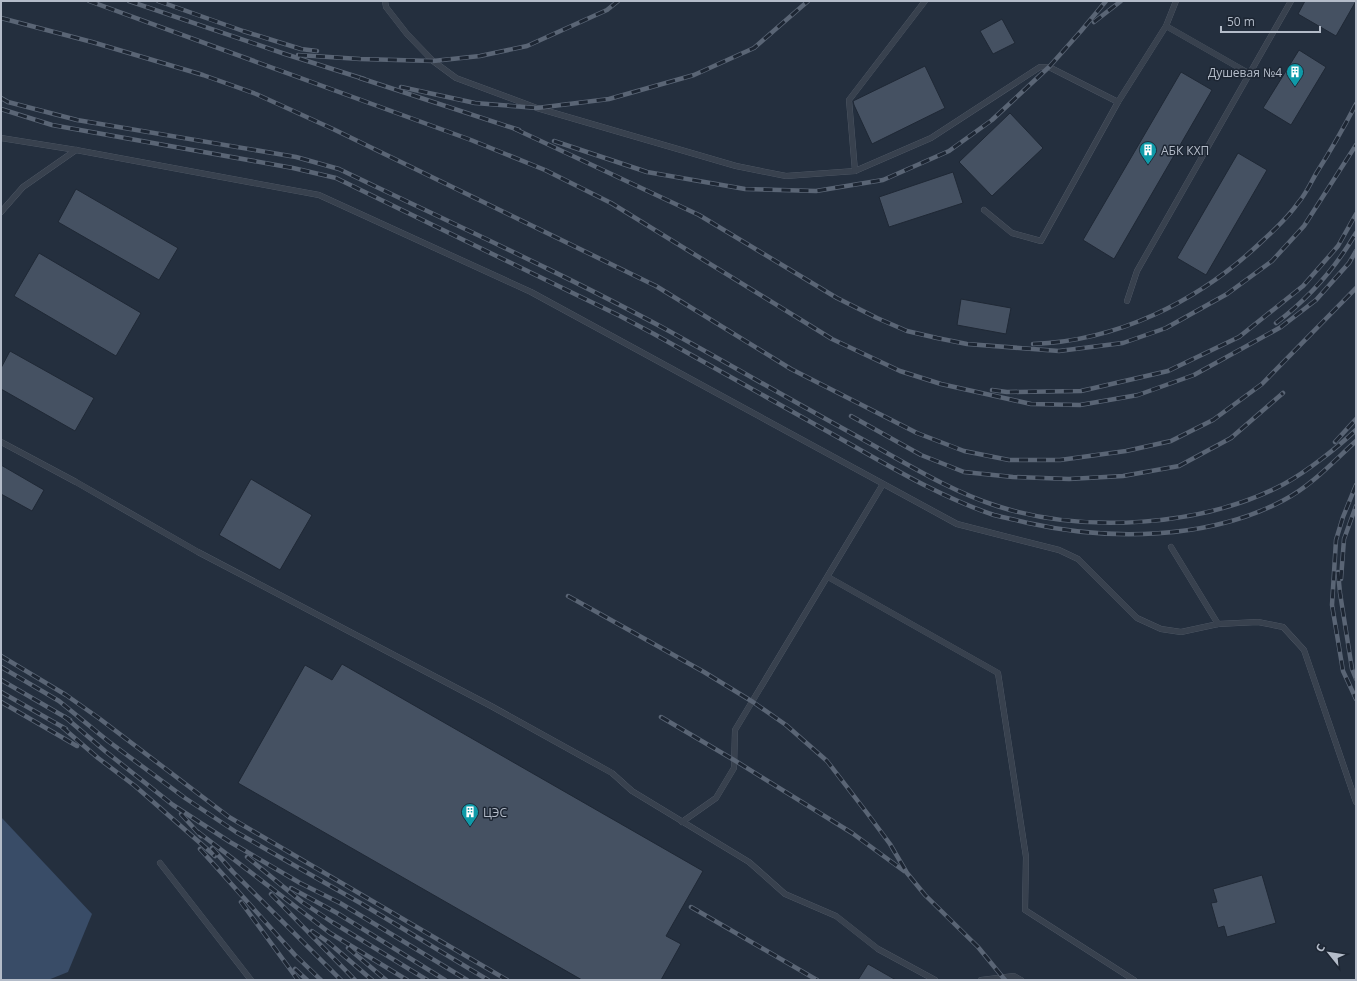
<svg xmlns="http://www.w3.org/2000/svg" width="1357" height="981" viewBox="0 0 1357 981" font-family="'Open Sans',sans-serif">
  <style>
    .water { fill: #394c67 }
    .building { fill: #455162; stroke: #1f2835 }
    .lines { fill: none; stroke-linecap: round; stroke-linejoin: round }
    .lane-casing { stroke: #565f6c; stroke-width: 6 }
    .lane { stroke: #38414e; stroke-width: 5.5 }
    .rail-casing { stroke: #5a6575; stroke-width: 4.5 }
    .rail { stroke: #1d2633; stroke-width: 3; stroke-dasharray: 9; stroke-linecap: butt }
    .labels { text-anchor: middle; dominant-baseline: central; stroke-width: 3; stroke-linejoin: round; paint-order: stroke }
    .poi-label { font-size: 12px; fill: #b4bcc9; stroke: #1d2633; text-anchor: start }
  </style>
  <rect width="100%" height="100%" fill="#242f3e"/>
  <path class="water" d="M 1,817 L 92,914 L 68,972 L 48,980 L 1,980 Z"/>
  <g class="building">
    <path d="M 1305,1 L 1356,1 L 1336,36 L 1298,14 Z"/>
    <path d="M 1002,19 L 1015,43 L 993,54 L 980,31 Z"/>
    <path d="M 1299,50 L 1326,67 L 1291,125 L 1263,108 Z"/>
    <path d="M 925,66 L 945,108 L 872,144 L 854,105 L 853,101 Z"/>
    <path d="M 1181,72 L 1212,90 L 1114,259 L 1083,240 Z"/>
    <path d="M 1010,113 L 1043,148 L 992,196 L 959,162 Z"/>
    <path d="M 1238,153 L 1267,170 L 1206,275 L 1177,258 Z"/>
    <path d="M 953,172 L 963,203 L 889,227 L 879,197 Z"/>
    <path d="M 76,189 L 178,248 L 159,280 L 58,222 Z"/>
    <path d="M 39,253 L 141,313 L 116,356 L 14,296 Z"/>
    <path d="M 961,299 L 1011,308 L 1006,334 L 957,325 Z"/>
    <path d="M 10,351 L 94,398 L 75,431 L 1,389 L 1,368 Z"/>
    <path d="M 1,465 L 44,490 L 32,511 L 1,494 Z"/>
    <path d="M 251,479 L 312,515 L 280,570 L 219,535 Z"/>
    <path d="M 342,664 L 703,871 L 666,936 L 681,944 L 661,980 L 582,980 L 238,783 L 305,665 L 332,680 Z"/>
    <path d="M 1262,875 L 1276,923 L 1227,937 L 1224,926 L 1218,928 L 1211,903 L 1217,902 L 1213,889 Z"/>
    <path d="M 868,964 L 896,980 L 858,980 Z"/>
  </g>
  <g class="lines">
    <defs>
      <g id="lane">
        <path d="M 385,1 L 386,7 L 407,34 L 433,61 L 456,78 L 537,108 L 736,166 L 786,176 L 855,171 L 931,138 L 1040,67 L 1049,67 L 1118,102"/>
        <path d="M 1166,26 L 1176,1"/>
        <path d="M 1,138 L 76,150 L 319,195 L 531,292 L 957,524 L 1059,550 L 1078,559 L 1137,618 L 1161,629 L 1181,632 L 1218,624 L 1258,622 L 1283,627 L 1304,650 L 1356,802"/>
        <path d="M 855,171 L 849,100 L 925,1"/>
        <path d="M 984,210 L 1012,233 L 1041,241 L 1118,102 L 1166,26 L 1250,74"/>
        <path d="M 1,212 L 23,187 L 76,150"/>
        <path d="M 1127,301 L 1137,271 L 1291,1"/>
        <path d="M 1,442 L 76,482 L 198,552 L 491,706 L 612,773 L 632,791 L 749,862 L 785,894 L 836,916 L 878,949 L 935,980"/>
        <path d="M 1171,547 L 1218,624"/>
        <path d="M 828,577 L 998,673 L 1026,857 L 1025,910 L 1134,980"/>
        <path d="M 682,822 L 716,798 L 734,768 L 735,730 L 883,484"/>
        <path d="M 160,863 L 251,980"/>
        <path d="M 981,980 L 1014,976 L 1021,980"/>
      </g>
    </defs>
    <use href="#lane" class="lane-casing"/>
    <use href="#lane" class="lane"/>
    <defs>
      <g id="rail">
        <path d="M 89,1 L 471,140 L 545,170 L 611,203 L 832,339 L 900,371 L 941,384 L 1031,404 L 1080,405 L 1138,395 L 1194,375 L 1281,327 L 1316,300 L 1349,263 L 1356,251"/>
        <path d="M 129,1 L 285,54 L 364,79"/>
        <path d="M 158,1 L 243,31 L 301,49 L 317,51"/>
        <path d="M 1,18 L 92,42 L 203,75 L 256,94 L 333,129 L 656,286 L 791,369 L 917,433 L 964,451 L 1009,460 L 1060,460 L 1126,451 L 1171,441 L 1213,420 L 1262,384 L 1356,288"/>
        <path d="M 1094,22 L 1121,1"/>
        <path d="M 298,55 L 360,59 L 433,61 L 480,56 L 527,46 L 607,10 L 618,1"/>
        <path d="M 360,78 L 519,130"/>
        <path d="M 401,87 L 475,103 L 537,108 L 609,99 L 694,75 L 754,48 L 808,1"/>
        <path d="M 1,98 L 8,102 L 77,120 L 296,157 L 339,169 C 449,222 562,273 669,331 C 736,368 803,407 871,444 C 912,467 953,492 997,506 C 1084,534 1203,527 1284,484 C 1306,472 1337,448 1356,430"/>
        <path d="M 1,109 L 52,125 L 293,168 L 336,178 L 620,316 L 654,334 C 716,369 779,404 841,439 C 891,467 940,497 994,515 C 1005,518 1017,520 1028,523 C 1109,541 1209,540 1284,500 C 1311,486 1333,462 1356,441"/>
        <path d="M 515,129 L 699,215 L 837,298 L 877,318 L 907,331 L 937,338 L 967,344 L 1059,351 L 1123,343 L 1166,328 L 1227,294 L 1272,261 L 1304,226 L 1356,145"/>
        <path d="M 554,141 L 647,172 L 745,189 L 816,191 L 883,180 L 949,151 L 992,120 L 1049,67 L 1081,31 L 1106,1"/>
        <path d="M 1276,323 C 1308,299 1336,267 1356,233"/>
        <path d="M 1033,344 C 1117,341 1197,302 1258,245 C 1272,232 1287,219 1298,203 C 1306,194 1311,182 1317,172 C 1331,150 1344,127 1356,104"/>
        <path d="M 992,390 L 1007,392 L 1081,391 L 1168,371 L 1239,337 L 1303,286 L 1338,246 L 1356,214"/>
        <path d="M 851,416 L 921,455 L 964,472 L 1013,477 L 1069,479 L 1123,476 L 1179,466 L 1231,438 L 1283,393"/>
        <path d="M 1335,442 L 1356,419"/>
        <path d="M 1356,485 L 1343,517 L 1336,540 L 1332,605 L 1343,671 L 1356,699"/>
        <path d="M 1338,572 L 1340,593 L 1352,669 L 1356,679"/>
        <path d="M 1341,579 L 1344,539 L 1356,506"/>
        <path d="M 568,596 L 704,672 L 753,702 L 786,725 L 827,761 L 867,813 L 890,844 L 907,873 L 925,895 L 978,947 L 1005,980"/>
        <path d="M 1,656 L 66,695 L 100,719 L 229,817 L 507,980"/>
        <path d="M 1,667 L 59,701 L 108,741 L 185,798 L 236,832 L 362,904 L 488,980"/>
        <path d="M 1,680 L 70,720"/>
        <path d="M 1,692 L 66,729"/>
        <path d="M 1,702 L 77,746"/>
        <path d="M 65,717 L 105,751 L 173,805 L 230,842 L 300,883 L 340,903 L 467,980"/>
        <path d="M 661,717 L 734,760 L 852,833 L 904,871"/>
        <path d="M 62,727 L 98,758 L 135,786 L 215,856"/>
        <path d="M 181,814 L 201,836"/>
        <path d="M 198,832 L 330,933 L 407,980"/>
        <path d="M 212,848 L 233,872 L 341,980"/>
        <path d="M 200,849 L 295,955 L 321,980"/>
        <path d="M 247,857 L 302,902 L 332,922 L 427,980"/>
        <path d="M 291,888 L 337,913 L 445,980"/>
        <path d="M 271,894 L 355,980"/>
        <path d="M 241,902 L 298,980"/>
        <path d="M 691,907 L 817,980"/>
        <path d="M 312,931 L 328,942 L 372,980"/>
        <path d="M 348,948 L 386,980"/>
        <path d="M 295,969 L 307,980"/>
      </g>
    </defs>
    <use href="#rail" class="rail-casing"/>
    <use href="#rail" class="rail"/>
  </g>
  <defs>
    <symbol id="building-pin" viewBox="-11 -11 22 30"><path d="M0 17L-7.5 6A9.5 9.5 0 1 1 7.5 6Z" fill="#0f9aa8" stroke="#1d2633"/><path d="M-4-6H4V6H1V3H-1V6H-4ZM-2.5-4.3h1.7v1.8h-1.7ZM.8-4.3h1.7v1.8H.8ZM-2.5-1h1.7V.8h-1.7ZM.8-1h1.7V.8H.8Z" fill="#fff"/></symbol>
  </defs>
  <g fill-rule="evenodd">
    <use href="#building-pin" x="1285" y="62" width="20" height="27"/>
    <use href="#building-pin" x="1138" y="140" width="20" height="27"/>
    <use href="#building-pin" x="460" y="802" width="20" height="27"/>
  </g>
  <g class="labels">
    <g class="poi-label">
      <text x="1282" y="72" text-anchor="end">Душевая №4</text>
      <text x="1161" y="150">АБК КХП</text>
      <text x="483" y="812">ЦЭС</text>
    </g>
  </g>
  <rect width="1357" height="981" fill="none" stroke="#b4bcc9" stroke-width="4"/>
  <g transform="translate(1329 953) rotate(300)" stroke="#1d2633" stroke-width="3" paint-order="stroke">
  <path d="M0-3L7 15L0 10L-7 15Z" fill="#b4bcc9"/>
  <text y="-6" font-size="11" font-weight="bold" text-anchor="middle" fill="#b4bcc9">С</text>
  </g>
  <path d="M1221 26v6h99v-6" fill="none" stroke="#b4bcc9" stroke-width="2"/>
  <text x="1227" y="26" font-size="12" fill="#b4bcc9" stroke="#1d2633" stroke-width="3" paint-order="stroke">50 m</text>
</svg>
